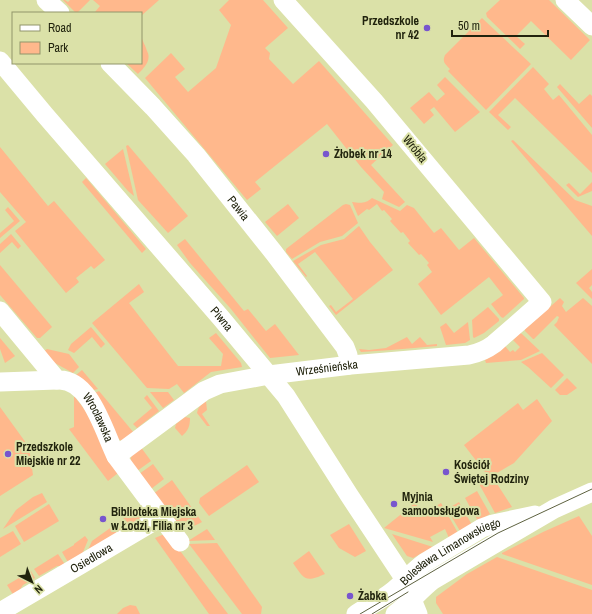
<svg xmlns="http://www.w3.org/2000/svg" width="592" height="614" viewBox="0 0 592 614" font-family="'Archivo Narrow',sans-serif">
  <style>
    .green { fill: #ffb88c }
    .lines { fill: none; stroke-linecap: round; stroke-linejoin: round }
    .minor { stroke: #fff; stroke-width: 19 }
    .tram { stroke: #5e6240; stroke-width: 1 }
    .poi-dot { fill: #7855ce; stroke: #dbe1a8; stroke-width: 1.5 }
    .labels { text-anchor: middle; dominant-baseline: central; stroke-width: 4; stroke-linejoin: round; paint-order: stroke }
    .poi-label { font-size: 12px; font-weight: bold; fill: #21230d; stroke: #dbe1a8; text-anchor: start }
    .street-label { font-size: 12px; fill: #21230d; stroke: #dbe1a8 }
  </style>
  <rect width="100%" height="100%" fill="#dbe1a8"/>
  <g class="green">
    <path d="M 63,0 L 65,0 L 68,2 L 70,0 L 90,0 L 78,12 L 79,13 L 76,13 Z"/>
    <path d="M 93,0 L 159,0 L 141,16 L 141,13 L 96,13 L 95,12 L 100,6 Z"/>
    <path d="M 229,0 L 263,0 L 288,28 L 265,48 L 270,53 L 269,59 L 293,84 L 319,61 L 393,145 L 371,165 L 405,202 L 399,207 L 382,199 L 384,192 L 361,167 L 327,124 L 255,182 L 261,189 L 247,200 L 145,78 L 171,53 L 185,69 L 175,77 L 188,92 L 216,68 L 231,25 L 219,10 Z"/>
    <path d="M 500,0 L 549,0 L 590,40 L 571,60 L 531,21 L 516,36 L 525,44 L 520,49 L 487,17 L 486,13 Z"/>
    <path d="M 482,18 L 531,64 L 486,110 L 448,71 L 450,69 C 445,64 442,62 445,55 Z"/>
    <path d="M 141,35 C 143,43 145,44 147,51 C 152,60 144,68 138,74 L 126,63 L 141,63 Z"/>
    <path d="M 533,67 L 549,84 L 544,89 L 553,100 L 559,95 L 592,135 L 592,173 L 515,98 L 498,115 L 511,127 L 508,130 L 489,112 Z"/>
    <path d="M 445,77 L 480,112 L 455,132 L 434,107 L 430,110 L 434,115 L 424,124 L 410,108 L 429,92 L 437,101 L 445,94 L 437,85 Z"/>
    <path d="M 560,84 L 579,104 L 590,94 L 592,96 L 592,128 L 557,87 Z"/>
    <path d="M 513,140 L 575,200 L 592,206 L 592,236 L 511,141 Z"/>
    <path d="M 128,145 L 188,216 L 168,233 L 138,200 L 126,146 Z"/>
    <path d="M 0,147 L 48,206 L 54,201 L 105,260 L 94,269 L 91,266 L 76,278 L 79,282 L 66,293 L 15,231 L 26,222 L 0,192 Z"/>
    <path d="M 123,149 L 134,196 L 128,191 L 105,164 Z"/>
    <path d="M 86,178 L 146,249 L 142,253 L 82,182 Z"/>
    <path d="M 592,182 L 592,191 L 578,197 L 566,185 L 569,183 L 580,194 Z"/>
    <path d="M 372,198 L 400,211 L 407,205 L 414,208 L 434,233 L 441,228 L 459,250 L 474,238 L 524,298 L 524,299 L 503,318 L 501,317 L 491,304 L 503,295 L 489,277 L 441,315 L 418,284 L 432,272 L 427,265 L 429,263 L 421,254 L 419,255 L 408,243 L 410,241 L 403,232 L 401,233 L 390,221 L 392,219 L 384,210 L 382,211 L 377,204 L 369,210 L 367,209 L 358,216 L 352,202 C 360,203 365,204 372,198 Z"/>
    <path d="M 288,204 L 299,218 L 277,236 L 265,222 Z"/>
    <path d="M 346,204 L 350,205 L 358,223 L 342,236 L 320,242 L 292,259 L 286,252 L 286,249 L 343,205 Z"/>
    <path d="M 8,207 L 20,221 L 0,238 L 0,233 L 14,221 L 5,210 Z"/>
    <path d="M 359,226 L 370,242 L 393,270 L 336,315 L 329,306 L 331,305 L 336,312 L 353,299 L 315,252 L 298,264 L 307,276 L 306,277 L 293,261 L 321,245 L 344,239 Z"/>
    <path d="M 11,234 L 21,246 L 18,249 L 12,242 L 0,253 L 0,244 Z"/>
    <path d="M 185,239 L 244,311 L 248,309 L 266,331 L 275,324 L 299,355 L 270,358 L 231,309 L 190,263 L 177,245 Z"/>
    <path d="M 0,265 L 52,327 L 40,338 L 37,338 L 0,295 Z"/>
    <path d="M 592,269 L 592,285 L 589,288 L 592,292 L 592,299 L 576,283 Z"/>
    <path d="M 139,284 L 144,292 L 129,303 L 178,366 L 221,366 L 223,354 L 209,338 L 216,333 L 241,363 L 242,367 L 211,372 L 184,393 L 177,384 L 169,389 L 147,388 L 92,323 Z"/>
    <path d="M 560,298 L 564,302 L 562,306 L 566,312 L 583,298 L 592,306 L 592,364 L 554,325 L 557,322 L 559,317 L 557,316 L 534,339 L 533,339 L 525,331 L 525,329 Z"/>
    <path d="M 488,307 L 499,319 L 499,321 L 484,333 L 474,338 L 473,337 L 472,320 Z"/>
    <path d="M 468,322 L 470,340 L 465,343 L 446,345 L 440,327 L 446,323 L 454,333 Z"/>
    <path d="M 91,327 L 105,344 L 101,348 L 92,337 L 74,353 L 68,350 L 71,344 Z"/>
    <path d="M 520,333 L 522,334 L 540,351 L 521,360 L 486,363 L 485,360 L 499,352 L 505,346 L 510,352 L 513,350 L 515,352 L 520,347 L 513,340 Z"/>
    <path d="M 407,337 L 412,344 L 420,337 L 427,345 L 437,344 L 437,346 L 391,350 L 361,352 L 359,349 L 369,350 L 386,348 Z"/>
    <path d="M 0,338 L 15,356 L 5,363 L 0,349 Z"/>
    <path d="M 47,349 L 69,354 L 79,367 L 73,373 L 53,362 L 43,352 Z"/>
    <path d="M 542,353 L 564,375 L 551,388 L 528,367 L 521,362 Z"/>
    <path d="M 82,370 L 98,389 L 90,391 L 76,375 Z"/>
    <path d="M 567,378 L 577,388 L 567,395 L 560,395 L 555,390 Z"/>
    <path d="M 99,391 L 134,433 L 122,441 L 118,439 L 92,394 Z"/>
    <path d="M 150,392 L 168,392 L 174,400 L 163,408 Z"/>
    <path d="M 147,395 L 159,411 L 137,428 L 133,424 L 152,408 L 144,398 Z"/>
    <path d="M 74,396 L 85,410 L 118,473 L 108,481 L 69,429 L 74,427 Z"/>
    <path d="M 537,399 L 552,421 L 514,463 L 492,476 L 512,507 L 495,513 L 478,482 L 488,476 L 464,445 L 518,403 L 523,410 Z"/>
    <path d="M 206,401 L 207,410 L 202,414 L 210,426 L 207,426 L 197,413 C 198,407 201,405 206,401 Z"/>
    <path d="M 0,407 L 29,447 L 33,475 L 0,496 Z"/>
    <path d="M 185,417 L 190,418 C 190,426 188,431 182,436 L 175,428 L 176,424 Z"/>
    <path d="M 140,446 L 151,461 L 137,471 C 128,457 129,458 140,446 Z"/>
    <path d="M 153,464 L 164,479 L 151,489 L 139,474 Z"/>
    <path d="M 247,465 L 259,482 L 209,516 L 199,503 L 200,498 Z"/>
    <path d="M 172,480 L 202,522 C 194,527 187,528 178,525 L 153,494 Z"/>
    <path d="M 477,491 L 490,514 L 478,521 L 465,498 Z"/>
    <path d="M 42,493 L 47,502 L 3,529 L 16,510 L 33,497 Z"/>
    <path d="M 459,502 L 472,525 L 460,531 L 447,509 Z"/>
    <path d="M 415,503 L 423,514 L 441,503 L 458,533 L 449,538 L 445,529 L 430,537 L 433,542 L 384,528 Z"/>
    <path d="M 49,504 L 59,521 L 24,542 L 15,526 Z"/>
    <path d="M 141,506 L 147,516 L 84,559 L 92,541 Z"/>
    <path d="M 579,516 L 592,536 L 592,585 L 502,554 L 502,553 L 543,532 Z"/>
    <path d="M 349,524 L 366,551 L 355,557 L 339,548 L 330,535 Z"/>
    <path d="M 207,529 L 215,540 L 188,541 Z"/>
    <path d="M 13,531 L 21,544 L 0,557 L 0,538 Z"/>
    <path d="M 392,534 L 433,547 L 413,558 L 407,556 Z"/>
    <path d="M 162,535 L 168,535 L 228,614 L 209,614 L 155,538 Z"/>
    <path d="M 85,536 L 88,540 L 81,557 L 69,564 L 62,552 L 74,545 L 74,544 Z"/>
    <path d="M 217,543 L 262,607 L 261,614 L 242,614 L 189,544 Z"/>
    <path d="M 309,551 L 325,574 C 305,583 304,579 293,563 Z"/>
    <path d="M 58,554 L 66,566 L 57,566 L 39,576 L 34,569 Z"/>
    <path d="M 497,557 L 592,590 L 592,614 L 443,614 L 436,603 L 436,597 L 467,574 Z"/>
    <path d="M 31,571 L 35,578 L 23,585 L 17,594 L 14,596 L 7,585 Z"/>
    <path d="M 130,605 L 136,606 L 140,614 L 117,614 L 123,608 Z"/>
  </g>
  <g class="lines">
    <g class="minor">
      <path d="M 46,0 L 60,13"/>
      <path d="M 565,0 L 592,26"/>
      <path id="s1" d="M 0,61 L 45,115 L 221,318 L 286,396 L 349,495 L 398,569 L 402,575 L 418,614"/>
      <path id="s2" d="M 110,63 L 153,107 L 196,155 L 274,253 L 345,347 L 348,355 L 349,365"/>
      <path id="s3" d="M 0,311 L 57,380 C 90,377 104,432 116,456 L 180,542"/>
      <path d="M 0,382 L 57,380"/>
      <path id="s4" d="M 116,456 L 204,391 L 220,384 L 269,375 L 351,365 L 469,355 C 479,353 486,350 494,344 L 542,302 L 374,101 L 283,0"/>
      <path id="s5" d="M 0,612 L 80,565 L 161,517"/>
      <path id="s6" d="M 356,614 C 369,606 382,600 394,590 C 404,582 413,571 424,563 L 482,528 L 493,524 L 535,515"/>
      <path d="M 395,614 C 409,604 420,590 433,580 L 554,509 L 592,492"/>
    </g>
    <g class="tram">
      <path d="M 360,614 L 498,533 L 592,489"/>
      <path d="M 372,614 L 408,592"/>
    </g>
  </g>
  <g class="poi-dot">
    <circle cx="427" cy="28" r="4"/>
    <circle cx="326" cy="154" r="4"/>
    <circle cx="8" cy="454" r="4"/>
    <circle cx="446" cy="472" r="4"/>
    <circle cx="394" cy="504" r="4"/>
    <circle cx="103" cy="519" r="4"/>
    <circle cx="350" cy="596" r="4"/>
  </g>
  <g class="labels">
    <g class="poi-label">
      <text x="419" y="21" text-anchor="end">Przedszkole<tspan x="419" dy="14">nr 42</tspan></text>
      <text x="334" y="154">Żłobek nr 14</text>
      <text x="16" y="447">Przedszkole<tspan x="16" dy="14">Miejskie nr 22</tspan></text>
      <text x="454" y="465">Kościół<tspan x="454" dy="14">Świętej Rodziny</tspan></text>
      <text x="402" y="497">Myjnia<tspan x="402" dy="14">samoobsługowa</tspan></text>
      <text x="111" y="512">Biblioteka Miejska<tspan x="111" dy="14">w Łodzi, Filia nr 3</tspan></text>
      <text x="358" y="596">Żabka</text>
    </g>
    <g class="street-label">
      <text transform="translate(415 149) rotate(51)">Wróbla</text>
      <text stroke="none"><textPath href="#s2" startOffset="194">Pawia</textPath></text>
      <text stroke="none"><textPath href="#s1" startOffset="340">Piwna</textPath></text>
      <text stroke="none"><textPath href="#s4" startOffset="235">Wrześnieńska</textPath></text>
      <text stroke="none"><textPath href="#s3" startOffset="149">Wrocławska</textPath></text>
      <text stroke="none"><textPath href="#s6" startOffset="114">Bolesława Limanowskiego</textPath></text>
      <text stroke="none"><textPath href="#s5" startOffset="106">Osiedlowa</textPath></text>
    </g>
  </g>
  <rect x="12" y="12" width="130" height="52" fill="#dbe1a8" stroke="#91956a"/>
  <rect x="20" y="25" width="20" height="6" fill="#ffffff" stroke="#91956a"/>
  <text x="48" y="32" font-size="12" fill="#21230d">Road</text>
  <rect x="20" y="42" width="20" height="12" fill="#ffb88c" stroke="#91956a"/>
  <text x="48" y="52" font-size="12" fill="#21230d">Park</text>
  <g transform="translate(32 582) rotate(138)" stroke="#dbe1a8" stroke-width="3" paint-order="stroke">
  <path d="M0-3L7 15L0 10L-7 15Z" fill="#21230d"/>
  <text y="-6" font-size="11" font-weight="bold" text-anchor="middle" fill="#21230d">N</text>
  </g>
  <path d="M452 30v6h96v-6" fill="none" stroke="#21230d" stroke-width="2"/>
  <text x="458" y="30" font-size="12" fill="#21230d" stroke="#dbe1a8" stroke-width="3" paint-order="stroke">50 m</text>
</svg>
